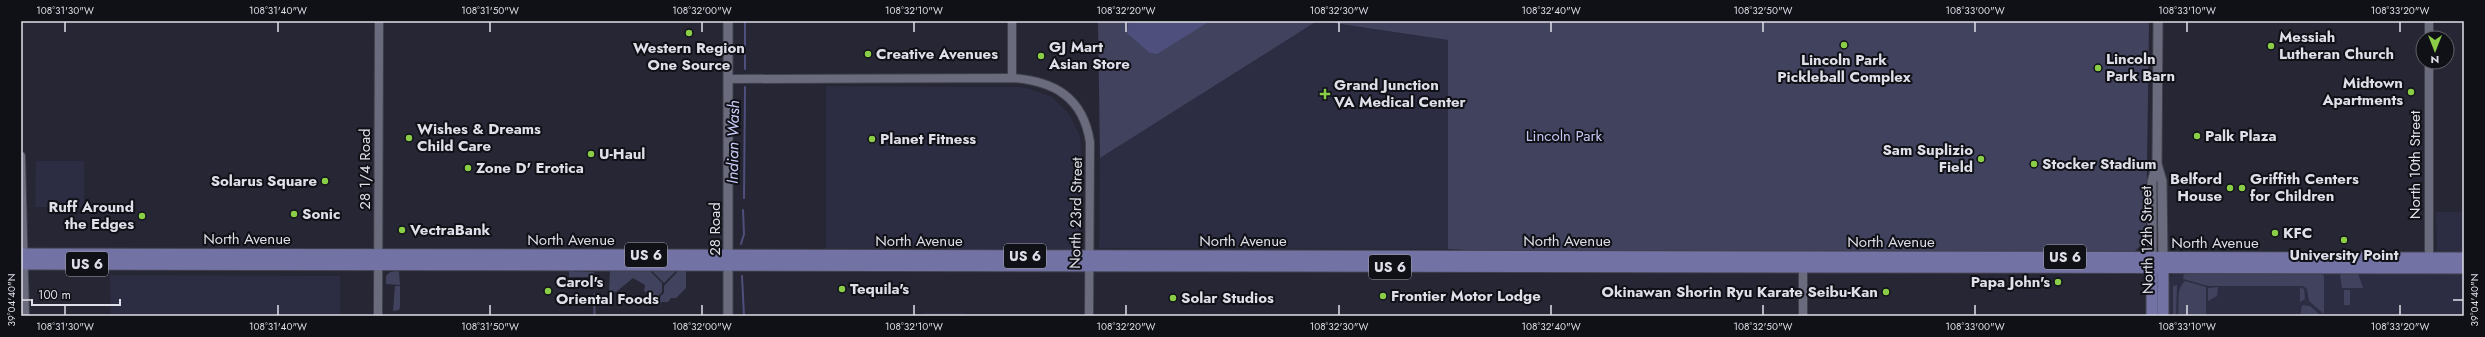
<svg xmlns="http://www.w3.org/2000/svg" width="2485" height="337" viewBox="0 0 2485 337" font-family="Jost,sans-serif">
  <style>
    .built { fill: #2c2d42 }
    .green { fill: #41425e }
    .water { fill: #4f4f7e }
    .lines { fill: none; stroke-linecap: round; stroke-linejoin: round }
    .stream { stroke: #4f4f7e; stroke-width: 2 }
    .tertiary-casing { stroke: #41414d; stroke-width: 10 }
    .secondary-casing { stroke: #41414d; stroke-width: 11 }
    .primary-casing { stroke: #41414d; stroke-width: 13 }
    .tertiary { stroke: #6a6b7d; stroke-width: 8 }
    .secondary { stroke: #6a6b7d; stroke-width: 9 }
    .primary { stroke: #7273a4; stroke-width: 11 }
    .ticks { fill: none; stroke: #dfdfe9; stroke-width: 1.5 }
    .poi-dot { fill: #8ace48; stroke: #101017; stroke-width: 1.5 }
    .labels { text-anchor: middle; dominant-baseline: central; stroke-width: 4; stroke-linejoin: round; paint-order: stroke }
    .shield { fill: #101017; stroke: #a1a1aa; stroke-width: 1 }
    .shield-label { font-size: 14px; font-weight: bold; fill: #dfdfe9 }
    .poi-label { font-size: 15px; font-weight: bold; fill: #dfdfe9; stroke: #101017; text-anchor: start }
    .park-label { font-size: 15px; fill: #c5c8f5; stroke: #101017 }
    .street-label { font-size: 15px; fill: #dfdfe9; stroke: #101017 }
    .water-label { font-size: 16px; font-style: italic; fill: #c9ccf9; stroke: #101017 }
    .neatline { fill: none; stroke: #dfdfe9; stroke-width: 1.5 }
    .ticks-label { font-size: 10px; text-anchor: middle; fill: #dfdfe9 }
  </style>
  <rect width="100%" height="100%" fill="#262635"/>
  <g class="built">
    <path d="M 1317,21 L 1448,40 L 1448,249 L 1099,248 L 1100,158 Z"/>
    <path d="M 826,86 L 1019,87 L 1030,89 L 1052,97 L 1069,114 L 1080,136 L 1081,148 L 1081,248 L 1078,250 L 949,250 L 948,246 L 884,245 L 884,250 L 826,249 Z"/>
    <path d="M 36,161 L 84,161 L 84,207 L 35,207 Z"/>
    <path d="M 2436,212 L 2464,212 L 2464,253 L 2437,251 Z"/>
    <path d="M 2174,272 L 2464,272 L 2464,316 L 2169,316 L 2169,280 Z"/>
    <path d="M 110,275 L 340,276 L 340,316 L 111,316 Z"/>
    <rect x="922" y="313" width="44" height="3"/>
  </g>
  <g class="green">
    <path d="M 1098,21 L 1317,21 L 1100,158 Z"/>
    <path d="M 1320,21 L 2149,21 L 2146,240 L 2134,252 L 1480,251 L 1448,249 L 1448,40 Z"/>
    <path d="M 399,271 L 400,285 L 386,284 L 386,276 L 390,272 Z"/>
    <path d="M 569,271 L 594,272 L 596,284 L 591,284 L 590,277 L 569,277 Z"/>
    <path d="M 610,271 L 650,271 L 662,283 L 662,292 L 656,298 L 644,291 L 645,285 L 633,278 L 616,292 L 609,291 Z"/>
    <path d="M 652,271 L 676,271 L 664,283 Z"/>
    <path d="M 678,271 L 686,271 L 686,288 L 676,298 L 671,298 L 668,302 L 662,302 L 658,306 L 654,302 L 664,293 L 664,286 Z"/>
    <path d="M 2184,273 L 2321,273 L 2324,276 L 2324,314 L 2309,301 L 2307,289 L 2303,286 L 2208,286 L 2183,279 Z"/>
    <path d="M 2342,273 L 2358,273 L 2363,288 L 2342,288 L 2340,275 Z"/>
    <path d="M 2185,281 L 2206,287 L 2206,316 L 2178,316 C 2180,303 2175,291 2185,281 Z"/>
    <path d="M 2177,285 L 2176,316 L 2173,316 L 2173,286 Z"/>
    <path d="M 395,286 L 400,286 L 400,307 L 399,310 L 393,311 Z"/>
    <path d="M 2218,287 L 2217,296 L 2208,301 L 2208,288 Z"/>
    <path d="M 2300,287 L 2304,289 L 2305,299 L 2300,302 Z"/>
    <rect x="2344" y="290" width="6" height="15"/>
    <path d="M 595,292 L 596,316 L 593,316 L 593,295 Z"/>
    <path d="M 2302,305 L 2310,306 L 2321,316 L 2300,316 Z"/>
  </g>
  <path class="water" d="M 1129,21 L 1210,21 L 1157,54 L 1150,53 L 1127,33 Z"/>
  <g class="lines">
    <g class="stream">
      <path d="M 745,21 L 745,69"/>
      <path d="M 744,198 L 745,87"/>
      <path d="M 741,244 L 744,234 L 743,210"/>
      <path d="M 742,276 L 744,316"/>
    </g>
    <defs>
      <g id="tertiary">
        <path d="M 2429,38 L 2429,21"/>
        <path d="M 1012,78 L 1012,21"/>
        <path d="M 728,79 L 1012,78 C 1054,81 1083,97 1090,142 L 1089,316"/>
        <path d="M 21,156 L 25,316"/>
        <path d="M 1803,263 L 1803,316"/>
        <path d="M 2427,263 L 2429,252 L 2429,62"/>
        <path d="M 378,316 L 379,21"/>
      </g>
      <g id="secondary">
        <path d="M 2157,164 L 2162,181 L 2163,257"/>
        <path d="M 2152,257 L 2152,182 L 2157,163 L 2158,21"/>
        <path d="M 728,316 L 728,21"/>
      </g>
      <g id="primary">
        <path d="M 21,254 L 2464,258"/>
        <path d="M 2152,262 L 2152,316"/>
        <path d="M 2163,262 L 2163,316"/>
        <path d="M 21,264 L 2464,268"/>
      </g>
    </defs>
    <use href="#tertiary" class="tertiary-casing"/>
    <use href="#secondary" class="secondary-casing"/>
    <use href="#primary" class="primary-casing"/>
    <use href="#tertiary" class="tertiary"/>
    <use href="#secondary" class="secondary"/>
    <use href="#primary" class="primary"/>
  </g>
  <path class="ticks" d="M 65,22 L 65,32M 278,22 L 278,32M 490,22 L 490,32M 702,22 L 702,32M 914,22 L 914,32M 1126,22 L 1126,32M 1339,22 L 1339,32M 1551,22 L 1551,32M 1763,22 L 1763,32M 1975,22 L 1975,32M 2187,22 L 2187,32M 2400,22 L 2400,32M 22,300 L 32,300M 2453,300 L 2463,300M 65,305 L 65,315M 278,305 L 278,315M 490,305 L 490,315M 702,305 L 702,315M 914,305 L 914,315M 1126,305 L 1126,315M 1339,305 L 1339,315M 1551,305 L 1551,315M 1763,305 L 1763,315M 1975,305 L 1975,315M 2187,305 L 2187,315M 2400,305 L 2400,315"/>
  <g class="poi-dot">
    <circle cx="689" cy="33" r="4"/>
    <circle cx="1844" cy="45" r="4"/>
    <circle cx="2271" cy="46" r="4"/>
    <circle cx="868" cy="54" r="4"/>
    <circle cx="1041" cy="56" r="4"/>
    <circle cx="2098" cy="68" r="4"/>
    <circle cx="2411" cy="92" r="4"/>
    <path d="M1323 88h4v4h4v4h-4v4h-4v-4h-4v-4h4z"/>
    <circle cx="2197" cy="136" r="4"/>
    <circle cx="409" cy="138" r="4"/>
    <circle cx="872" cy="139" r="4"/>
    <circle cx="591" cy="154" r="4"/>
    <circle cx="1981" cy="159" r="4"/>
    <circle cx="2034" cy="164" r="4"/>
    <circle cx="468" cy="168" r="4"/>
    <circle cx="325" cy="181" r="4"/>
    <circle cx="2230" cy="188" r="4"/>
    <circle cx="2242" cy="188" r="4"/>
    <circle cx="294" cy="214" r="4"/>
    <circle cx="142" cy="216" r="4"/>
    <circle cx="402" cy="230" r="4"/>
    <circle cx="2275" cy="233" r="4"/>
    <circle cx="2344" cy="240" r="4"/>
    <circle cx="2058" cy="282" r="4"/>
    <circle cx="842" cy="289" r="4"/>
    <circle cx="548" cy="291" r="4"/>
    <circle cx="1886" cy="292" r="4"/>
    <circle cx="1383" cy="296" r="4"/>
    <circle cx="1173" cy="298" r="4"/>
  </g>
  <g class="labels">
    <g class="shield">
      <rect x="625" y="243" width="42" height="24" rx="3"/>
      <rect x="1004" y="244" width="42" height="24" rx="3"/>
      <rect x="2044" y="245" width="42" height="24" rx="3"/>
      <rect x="66" y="252" width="42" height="24" rx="3"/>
      <rect x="1369" y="255" width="42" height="24" rx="3"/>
    </g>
    <g class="shield-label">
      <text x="646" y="255">US 6</text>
      <text x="1025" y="256">US 6</text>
      <text x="2065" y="257">US 6</text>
      <text x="87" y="264">US 6</text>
      <text x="1390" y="267">US 6</text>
    </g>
    <g class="poi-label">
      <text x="2279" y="37">Messiah<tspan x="2279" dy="17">Lutheran Church</tspan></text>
      <text x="1049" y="47">GJ Mart<tspan x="1049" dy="17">Asian Store</tspan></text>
      <text x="689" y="48" text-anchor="middle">Western Region<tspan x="689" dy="17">One Source</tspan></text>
      <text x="876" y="54">Creative Avenues</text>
      <text x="2106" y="59">Lincoln<tspan x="2106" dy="17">Park Barn</tspan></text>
      <text x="1844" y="60" text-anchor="middle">Lincoln Park<tspan x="1844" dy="17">Pickleball Complex</tspan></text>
      <text x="2403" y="83" text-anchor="end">Midtown<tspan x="2403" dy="17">Apartments</tspan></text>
      <text x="1334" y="85">Grand Junction<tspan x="1334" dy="17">VA Medical Center</tspan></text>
      <text x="417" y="129">Wishes &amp; Dreams<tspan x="417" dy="17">Child Care</tspan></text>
      <text x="2205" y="136">Palk Plaza</text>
      <text x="880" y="139">Planet Fitness</text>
      <text x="1973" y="150" text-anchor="end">Sam Suplizio<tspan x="1973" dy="17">Field</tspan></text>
      <text x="599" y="154">U-Haul</text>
      <text x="2042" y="164">Stocker Stadium</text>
      <text x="476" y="168">Zone D' Erotica</text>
      <text x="2222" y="179" text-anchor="end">Belford<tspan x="2222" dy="17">House</tspan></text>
      <text x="2250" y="179">Griffith Centers<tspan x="2250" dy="17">for Children</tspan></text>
      <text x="317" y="181" text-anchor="end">Solarus Square</text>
      <text x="134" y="207" text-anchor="end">Ruff Around<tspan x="134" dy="17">the Edges</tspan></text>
      <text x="302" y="214">Sonic</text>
      <text x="410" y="230">VectraBank</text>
      <text x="2283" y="233">KFC</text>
      <text x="2344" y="255" text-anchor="middle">University Point</text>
      <text x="556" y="282">Carol's<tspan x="556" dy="17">Oriental Foods</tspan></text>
      <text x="2050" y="282" text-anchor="end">Papa John's</text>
      <text x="850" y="289">Tequila's</text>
      <text x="1878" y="292" text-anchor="end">Okinawan Shorin Ryu Karate Seibu-Kan</text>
      <text x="1391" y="296">Frontier Motor Lodge</text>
      <text x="1181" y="298">Solar Studios</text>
    </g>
    <g class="park-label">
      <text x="1564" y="136">Lincoln Park</text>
    </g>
    <g class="street-label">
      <text transform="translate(2415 165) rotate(-90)">North 10th Street</text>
      <text transform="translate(365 169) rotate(-90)">28 1/4 Road</text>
      <text transform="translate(1076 213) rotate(-89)">North 23rd Street</text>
      <text transform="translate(715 229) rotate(-90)">28 Road</text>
      <text x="247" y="239">North Avenue</text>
      <text x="571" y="240">North Avenue</text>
      <text transform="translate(2147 240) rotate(-91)">North 12th Street</text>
      <text x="919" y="241">North Avenue</text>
      <text x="1243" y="241">North Avenue</text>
      <text x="1567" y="241">North Avenue</text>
      <text x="1891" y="242">North Avenue</text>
      <text x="2215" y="243">North Avenue</text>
    </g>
    <g class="water-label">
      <text transform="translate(733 142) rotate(-89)">Indian Wash</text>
    </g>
  </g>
  <rect width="2485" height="337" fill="none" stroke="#101017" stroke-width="44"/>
  <g transform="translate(2435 50) rotate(180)"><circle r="19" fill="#101017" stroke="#63636b"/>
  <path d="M0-3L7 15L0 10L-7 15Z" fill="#8ace48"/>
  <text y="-6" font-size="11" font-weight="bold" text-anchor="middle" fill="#dfdfe9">N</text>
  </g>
  <path d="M32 299v6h88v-6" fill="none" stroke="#dfdfe9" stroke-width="2"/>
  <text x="38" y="299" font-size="12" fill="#dfdfe9" stroke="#101017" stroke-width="3" paint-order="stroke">100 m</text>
  <rect x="22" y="22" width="2441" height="293" class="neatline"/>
  <g class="ticks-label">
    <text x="65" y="14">108°31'30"W</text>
    <text x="278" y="14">108°31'40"W</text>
    <text x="490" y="14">108°31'50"W</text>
    <text x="702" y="14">108°32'00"W</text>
    <text x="914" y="14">108°32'10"W</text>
    <text x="1126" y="14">108°32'20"W</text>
    <text x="1339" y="14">108°32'30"W</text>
    <text x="1551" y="14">108°32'40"W</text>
    <text x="1763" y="14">108°32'50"W</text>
    <text x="1975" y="14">108°33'00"W</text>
    <text x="2187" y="14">108°33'10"W</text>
    <text x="2400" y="14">108°33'20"W</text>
    <text transform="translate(2474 300) rotate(-90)" y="4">39°04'40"N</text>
    <text transform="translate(11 300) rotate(-90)" y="4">39°04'40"N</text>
    <text x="65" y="330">108°31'30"W</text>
    <text x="278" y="330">108°31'40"W</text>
    <text x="490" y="330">108°31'50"W</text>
    <text x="702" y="330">108°32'00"W</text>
    <text x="914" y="330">108°32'10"W</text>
    <text x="1126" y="330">108°32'20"W</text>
    <text x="1339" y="330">108°32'30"W</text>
    <text x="1551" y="330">108°32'40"W</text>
    <text x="1763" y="330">108°32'50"W</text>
    <text x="1975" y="330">108°33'00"W</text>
    <text x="2187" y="330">108°33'10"W</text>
    <text x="2400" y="330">108°33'20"W</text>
  </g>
</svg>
